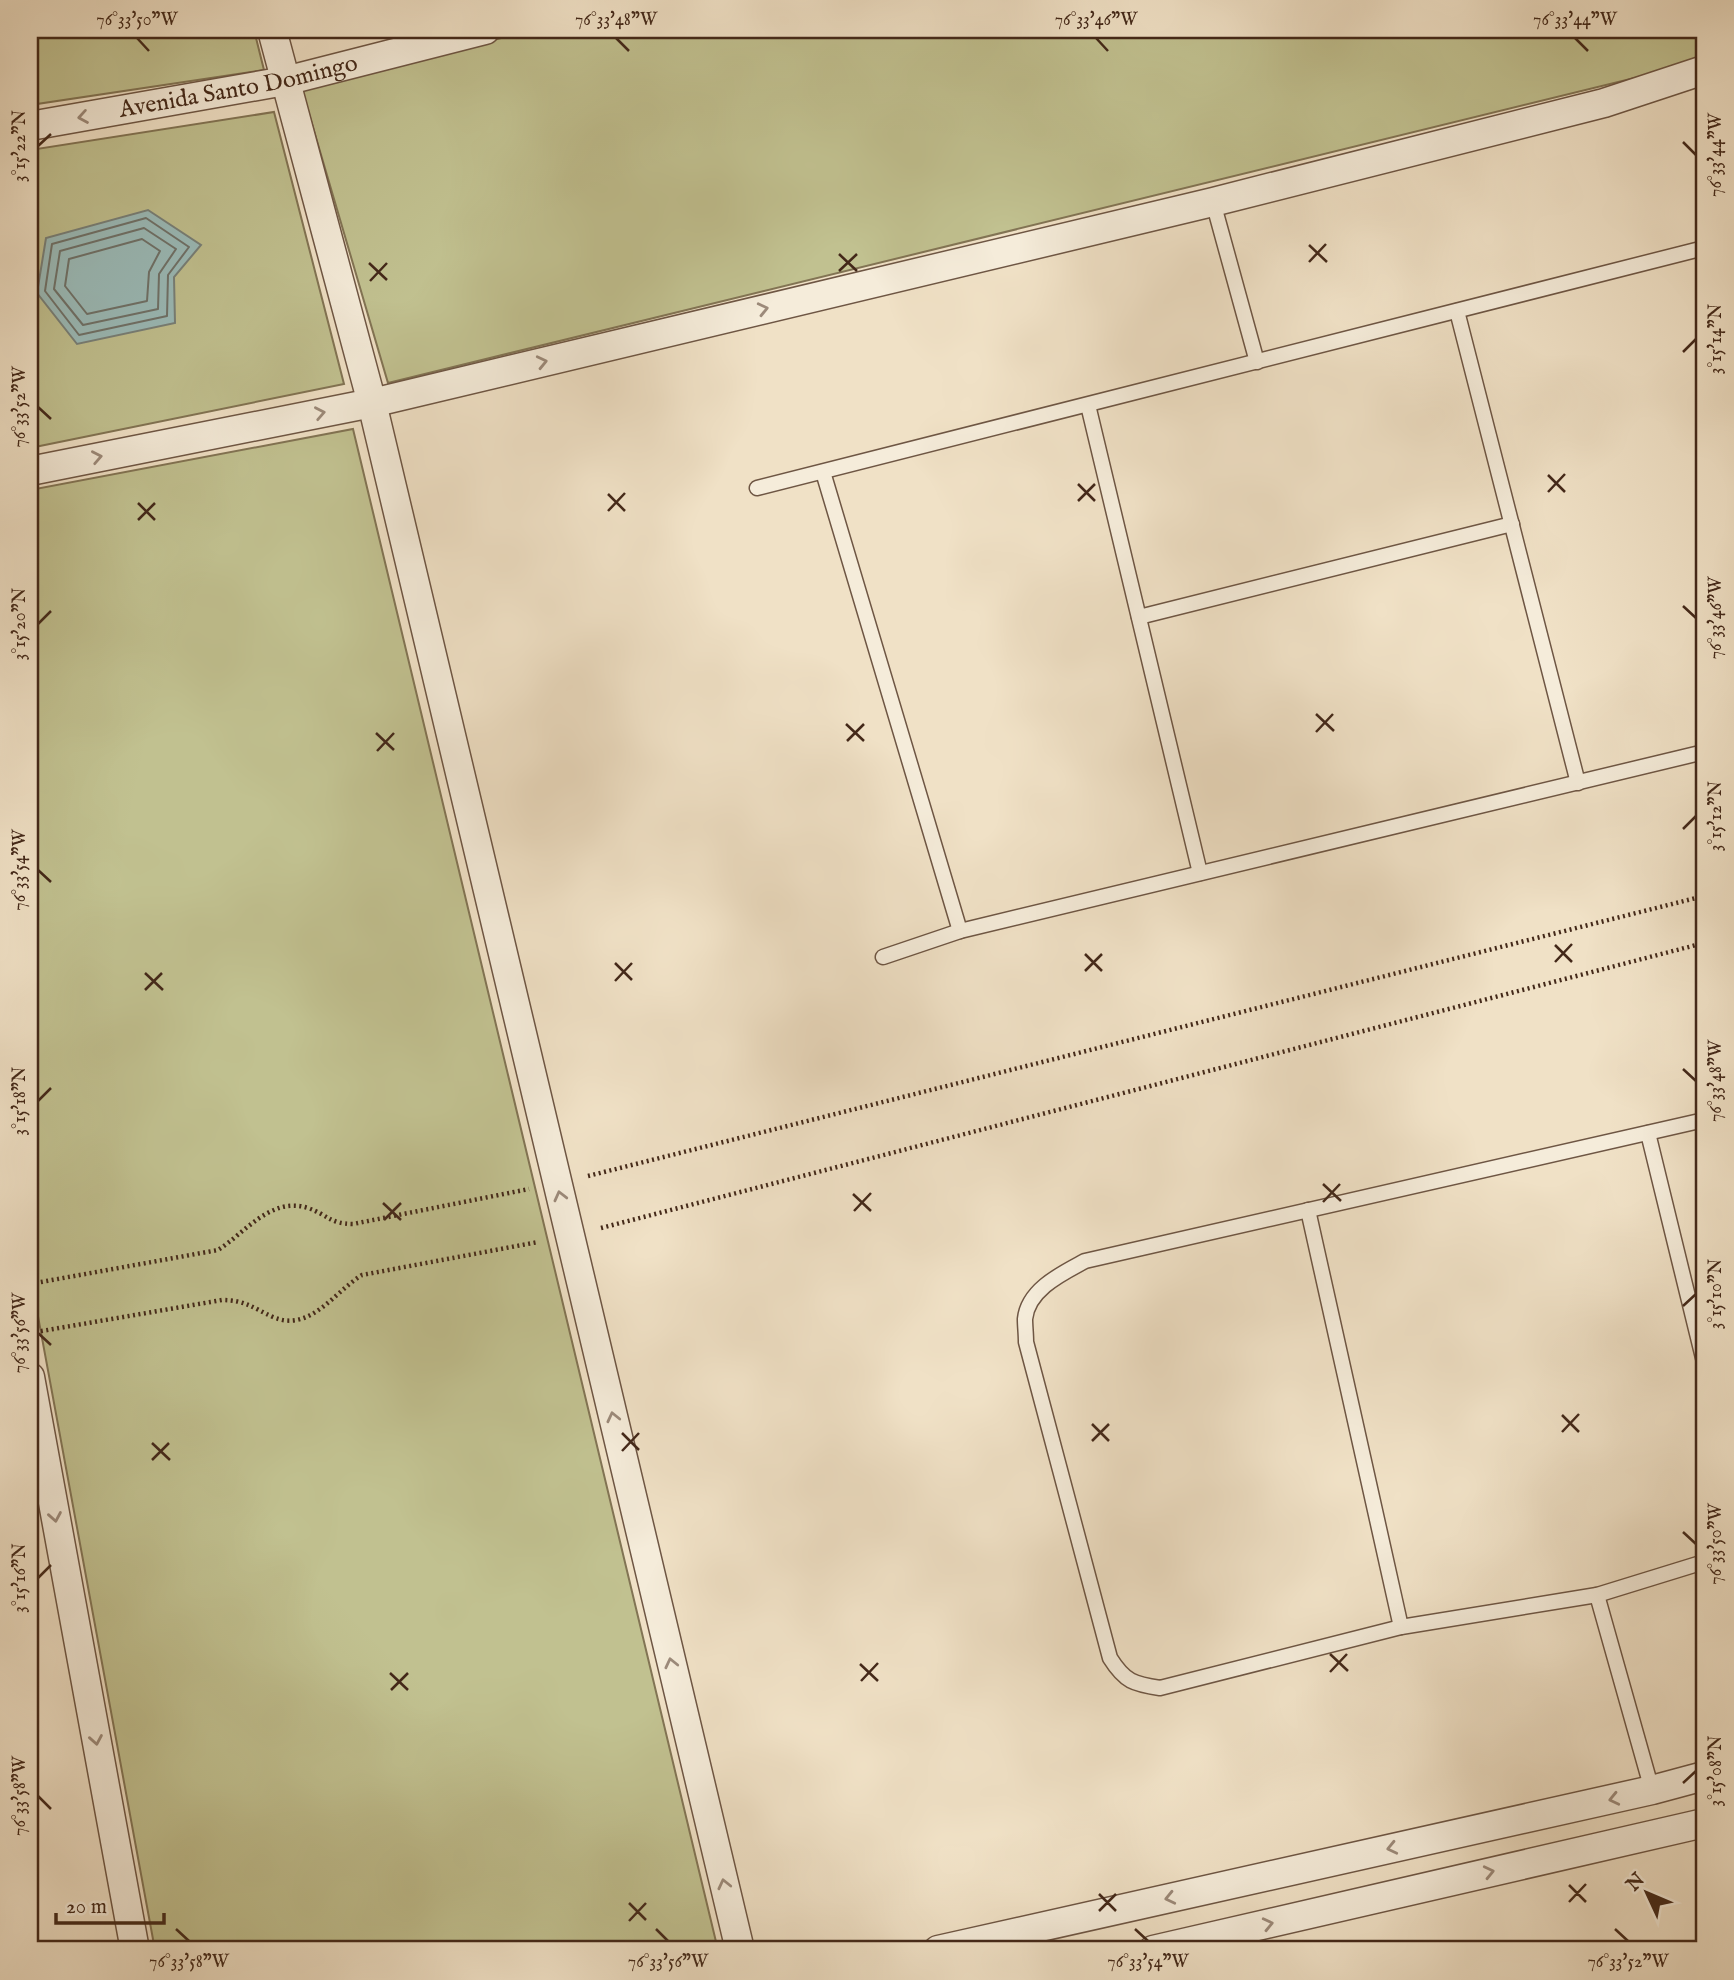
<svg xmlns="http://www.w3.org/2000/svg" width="1734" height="1980" viewBox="0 0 1734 1980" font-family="'IM FELL English',serif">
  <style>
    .green { fill: #c1c190; stroke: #827454; stroke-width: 2 }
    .water { fill: #9bbcba; stroke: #78817a; stroke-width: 2 }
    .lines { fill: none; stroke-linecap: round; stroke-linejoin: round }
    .shore { stroke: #6f726a; stroke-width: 2 }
    .service-casing { stroke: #6e5644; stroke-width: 17 }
    .minor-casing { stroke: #6e5644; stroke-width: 31 }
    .path { stroke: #432819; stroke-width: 4.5; stroke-dasharray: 2 3.5; stroke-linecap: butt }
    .service { stroke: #f5ecda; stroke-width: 14 }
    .minor { stroke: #f5ecda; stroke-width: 28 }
    .oneway { stroke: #9c8a7a }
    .ticks { fill: none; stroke: #432819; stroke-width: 2.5 }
    .labels { text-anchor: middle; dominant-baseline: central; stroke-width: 7; stroke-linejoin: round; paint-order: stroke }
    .street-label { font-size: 24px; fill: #432819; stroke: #f5ecda }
    .neatline { fill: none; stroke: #432819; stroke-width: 2.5 }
    .ticks-label { font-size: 18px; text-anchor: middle; fill: #432819 }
  </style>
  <rect width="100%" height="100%" fill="#f0e1c6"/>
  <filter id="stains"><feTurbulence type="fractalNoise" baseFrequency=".00286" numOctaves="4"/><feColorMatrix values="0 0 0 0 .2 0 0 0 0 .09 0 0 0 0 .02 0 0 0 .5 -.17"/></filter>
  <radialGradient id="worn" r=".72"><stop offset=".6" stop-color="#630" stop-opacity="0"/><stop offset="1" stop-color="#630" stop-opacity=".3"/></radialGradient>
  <g class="green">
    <path d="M 30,30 L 254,30 L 264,70 L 30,105 Z"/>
    <path d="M 532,30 L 1704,30 L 1704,61 L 388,383 L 302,90 Z"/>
    <path d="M 274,112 L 344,384 L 30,448 L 30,150 Z"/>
    <path d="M 353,429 L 718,1950 L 155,1950 L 30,1273 L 30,490 Z"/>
  </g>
  <path class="water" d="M 148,210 L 201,245 L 174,277 L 175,323 L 77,344 L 37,293 L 46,238 Z"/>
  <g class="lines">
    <g class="shore">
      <path d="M 146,218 L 189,247 L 168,275 L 167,316 L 79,335 L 45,291 L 52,244 Z"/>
      <path d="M 144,228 L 176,249 L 159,274 L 158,309 L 83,325 L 54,289 L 60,251 Z"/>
      <path d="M 142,239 L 160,251 L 149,272 L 147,301 L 87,314 L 65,286 L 69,259 Z"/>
    </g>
    <defs>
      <g id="service">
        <path d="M 1213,202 L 1257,362"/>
        <path d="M 1457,311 L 1578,783"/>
        <path d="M 1088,405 L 1200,873"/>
        <path d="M 823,472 L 960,931"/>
        <path d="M 757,488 L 1704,248"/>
        <path d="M 1139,617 L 1512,524"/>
        <path d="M 883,957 L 960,931 L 1704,752"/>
        <path d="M 1704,1120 L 1085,1261 C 1063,1273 1028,1289 1025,1319 C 1025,1326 1026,1334 1026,1342 L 1110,1658 C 1125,1682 1134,1684 1160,1688 L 1401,1627 L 1597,1595 L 1704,1562"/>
        <path d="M 1648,1133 L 1704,1362"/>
        <path d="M 1308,1210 L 1401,1627"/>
        <path d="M 1597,1595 L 1652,1790"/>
      </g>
      <g id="minor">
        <path d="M 272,30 L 372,403 L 740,1950"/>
        <path id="s1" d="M 30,126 L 285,81 L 485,30"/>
        <path d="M 30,471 L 372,403 L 1213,202 L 1604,103 L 1704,70"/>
        <path d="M 30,1377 L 135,1950"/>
        <path d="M 938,1950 L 1652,1790 L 1704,1776"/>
        <path d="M 1153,1950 L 1704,1823"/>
      </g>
    </defs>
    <use href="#service" class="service-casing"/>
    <use href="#minor" class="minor-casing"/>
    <g class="path">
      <path d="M 588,1176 L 1704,896"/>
      <path d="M 601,1228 L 1704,943"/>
      <path d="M 30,1284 L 218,1250 C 245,1233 271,1196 308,1208 C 328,1215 330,1224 353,1224 L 529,1189"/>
      <path d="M 30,1333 L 222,1300 C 245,1300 253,1308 273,1317 C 310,1333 334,1292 362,1275 L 538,1242"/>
    </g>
    <use href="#service" class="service"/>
    <use href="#minor" class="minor"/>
  </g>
  <defs><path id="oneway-chevron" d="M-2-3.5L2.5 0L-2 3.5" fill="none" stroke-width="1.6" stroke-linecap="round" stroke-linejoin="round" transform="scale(1.75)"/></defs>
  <g class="oneway">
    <use href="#oneway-chevron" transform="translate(83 117) rotate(170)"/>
    <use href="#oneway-chevron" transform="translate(763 309) rotate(-13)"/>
    <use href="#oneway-chevron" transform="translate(542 362) rotate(-13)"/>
    <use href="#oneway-chevron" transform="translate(320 413) rotate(-11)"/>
    <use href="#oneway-chevron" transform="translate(97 457) rotate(-11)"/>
    <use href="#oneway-chevron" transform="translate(560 1196) rotate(-104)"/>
    <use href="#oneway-chevron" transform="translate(613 1417) rotate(-103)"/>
    <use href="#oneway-chevron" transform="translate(55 1517) rotate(80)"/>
    <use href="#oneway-chevron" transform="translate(671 1663) rotate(-103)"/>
    <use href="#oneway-chevron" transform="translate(96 1740) rotate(80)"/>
    <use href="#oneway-chevron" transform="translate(1614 1799) rotate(167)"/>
    <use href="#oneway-chevron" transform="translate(1392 1848) rotate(167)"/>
    <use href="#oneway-chevron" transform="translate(1489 1872) rotate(-13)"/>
    <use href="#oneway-chevron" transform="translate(724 1884) rotate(-103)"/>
    <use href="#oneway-chevron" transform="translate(1170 1898) rotate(167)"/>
    <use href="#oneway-chevron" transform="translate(1268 1924) rotate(-13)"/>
  </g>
  <path class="ticks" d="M 137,38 L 149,51M 616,38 L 629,51M 1096,38 L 1108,51M 1575,38 L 1588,51M 1683,142 L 1696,155M 38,146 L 51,134M 1309,245 L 1327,262M 839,254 L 857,271M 1309,262 L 1326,244M 369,263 L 387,280M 839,271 L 857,254M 370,281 L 387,263M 1683,352 L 1696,339M 38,407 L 51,419M 1548,475 L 1565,492M 1078,484 L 1095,501M 1548,492 L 1565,474M 608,494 L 625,511M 1078,501 L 1095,484M 138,503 L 155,520M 608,511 L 625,493M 138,520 L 155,503M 1683,606 L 1696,618M 38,624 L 51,611M 1316,714 L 1334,731M 846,724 L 864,741M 1316,732 L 1333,714M 376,733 L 394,750M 847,741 L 864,724M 377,751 L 394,733M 1683,829 L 1696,816M 38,870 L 51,882M 1555,945 L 1572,962M 1085,954 L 1102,971M 1555,962 L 1572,944M 615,963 L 632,980M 1085,971 L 1102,954M 145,973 L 163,990M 615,981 L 632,963M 145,990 L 162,973M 1683,1069 L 1696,1081M 38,1101 L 51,1088M 1323,1184 L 1341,1201M 853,1194 L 871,1211M 1323,1202 L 1340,1184M 383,1203 L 401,1220M 854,1211 L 871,1193M 384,1220 L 401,1203M 1683,1306 L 1696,1294M 38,1333 L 51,1345M 1562,1415 L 1579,1432M 1092,1424 L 1109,1441M 1562,1432 L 1579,1414M 622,1433 L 639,1450M 1092,1441 L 1109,1424M 152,1443 L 170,1460M 622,1451 L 639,1433M 152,1460 L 169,1443M 1683,1532 L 1696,1544M 38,1578 L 51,1565M 1330,1654 L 1348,1671M 860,1664 L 878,1681M 1330,1672 L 1347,1654M 390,1673 L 408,1690M 861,1681 L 878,1663M 391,1690 L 408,1673M 1683,1783 L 1696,1771M 38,1796 L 51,1809M 1569,1885 L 1586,1902M 1099,1894 L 1116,1911M 1569,1902 L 1586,1884M 629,1903 L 646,1920M 1099,1911 L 1116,1894M 629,1921 L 646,1903M 176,1929 L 189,1941M 656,1929 L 668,1941M 1135,1929 L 1148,1941M 1615,1929 L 1628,1941"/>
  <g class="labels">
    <g class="street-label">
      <text stroke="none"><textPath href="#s1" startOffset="212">Avenida Santo Domingo</textPath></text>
    </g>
  </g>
  <rect width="1734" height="1980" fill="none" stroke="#f0e1c6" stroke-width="77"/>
  <g transform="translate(1647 1893) rotate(314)" stroke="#f5ecda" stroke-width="5" paint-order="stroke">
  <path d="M0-5L12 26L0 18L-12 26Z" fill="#432819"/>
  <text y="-10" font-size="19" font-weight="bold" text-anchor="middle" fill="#432819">N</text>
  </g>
  <path d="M56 1913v10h108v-10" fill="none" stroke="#432819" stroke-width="3.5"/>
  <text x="66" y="1913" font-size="21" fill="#432819" stroke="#f5ecda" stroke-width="5" paint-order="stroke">20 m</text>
  <rect x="38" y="38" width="1658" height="1903" class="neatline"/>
  <g class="ticks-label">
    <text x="137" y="25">76°33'50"W</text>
    <text x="616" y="25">76°33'48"W</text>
    <text x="1096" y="25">76°33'46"W</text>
    <text x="1575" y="25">76°33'44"W</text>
    <text transform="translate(19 146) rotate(-90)" y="6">3°15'22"N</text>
    <text transform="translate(1715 155) rotate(-90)" y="6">76°33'44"W</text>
    <text transform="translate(1715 339) rotate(-90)" y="6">3°15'14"N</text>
    <text transform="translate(19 407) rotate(-90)" y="6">76°33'52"W</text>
    <text transform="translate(1715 618) rotate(-90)" y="6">76°33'46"W</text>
    <text transform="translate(19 624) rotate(-90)" y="6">3°15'20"N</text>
    <text transform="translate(1715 816) rotate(-90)" y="6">3°15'12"N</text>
    <text transform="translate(19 870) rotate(-90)" y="6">76°33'54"W</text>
    <text transform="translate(1715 1081) rotate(-90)" y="6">76°33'48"W</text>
    <text transform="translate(19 1101) rotate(-90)" y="6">3°15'18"N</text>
    <text transform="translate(1715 1294) rotate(-90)" y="6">3°15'10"N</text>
    <text transform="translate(19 1333) rotate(-90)" y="6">76°33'56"W</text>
    <text transform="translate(1715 1544) rotate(-90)" y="6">76°33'50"W</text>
    <text transform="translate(19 1578) rotate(-90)" y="6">3°15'16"N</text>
    <text transform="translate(1715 1771) rotate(-90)" y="6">3°15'08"N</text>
    <text transform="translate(19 1796) rotate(-90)" y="6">76°33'58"W</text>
    <text x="189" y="1967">76°33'58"W</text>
    <text x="668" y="1967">76°33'56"W</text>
    <text x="1148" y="1967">76°33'54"W</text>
    <text x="1628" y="1967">76°33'52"W</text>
  </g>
  <rect width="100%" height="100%" filter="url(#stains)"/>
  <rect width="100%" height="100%" fill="url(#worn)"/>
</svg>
